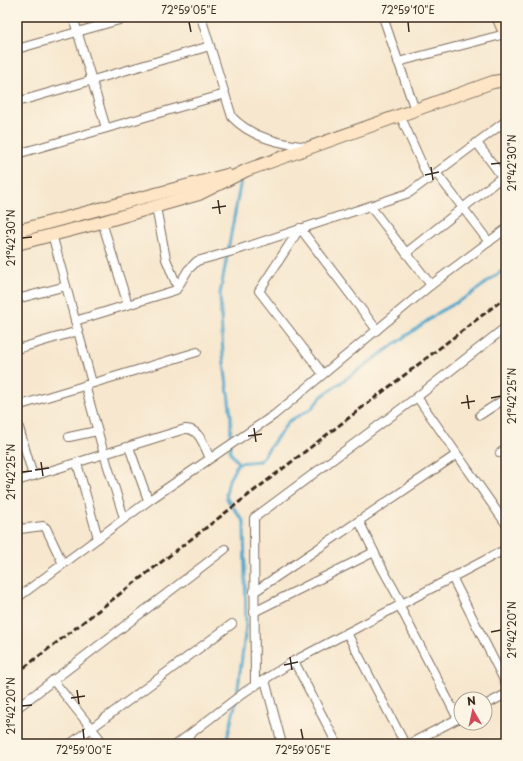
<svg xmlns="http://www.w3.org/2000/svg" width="523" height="761" viewBox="0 0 523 761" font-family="'Playpen Sans',sans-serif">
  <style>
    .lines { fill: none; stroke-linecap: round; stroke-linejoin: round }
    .stream { stroke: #4ea6cb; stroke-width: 3 }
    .street-casing { stroke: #7d6c5c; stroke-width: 10 }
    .secondary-casing { stroke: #7d6c5c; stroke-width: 14 }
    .street { stroke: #fff; stroke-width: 8 }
    .secondary { stroke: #fde5c5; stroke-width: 12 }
    .rail { stroke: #3b2a1e; stroke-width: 3; stroke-dasharray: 6 3; stroke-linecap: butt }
    .ticks { fill: none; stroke: #3b2a1e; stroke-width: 1.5 }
    .neatline { fill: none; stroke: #3b2a1e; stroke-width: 1.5 }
    .ticks-label { font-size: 10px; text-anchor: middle; fill: #3b2a1e }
  </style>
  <rect width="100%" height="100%" fill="#fcf5e5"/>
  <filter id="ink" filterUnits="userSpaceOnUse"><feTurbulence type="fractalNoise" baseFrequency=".025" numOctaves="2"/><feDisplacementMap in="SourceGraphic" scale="8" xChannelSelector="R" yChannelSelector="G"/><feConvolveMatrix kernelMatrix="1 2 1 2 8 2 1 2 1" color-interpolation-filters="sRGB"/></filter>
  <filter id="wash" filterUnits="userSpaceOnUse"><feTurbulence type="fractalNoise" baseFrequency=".012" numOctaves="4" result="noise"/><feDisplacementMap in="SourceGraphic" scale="16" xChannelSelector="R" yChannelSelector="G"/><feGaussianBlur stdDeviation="0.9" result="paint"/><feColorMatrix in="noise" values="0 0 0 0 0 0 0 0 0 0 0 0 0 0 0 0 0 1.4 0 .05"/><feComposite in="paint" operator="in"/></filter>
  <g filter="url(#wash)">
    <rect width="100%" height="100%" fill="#f7e7ce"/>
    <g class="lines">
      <g class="stream">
        <path d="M 238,463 L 230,452 L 231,416 L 223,355 L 220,294 L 241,180"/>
        <path d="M 237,695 L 246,627 L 244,522 L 227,499 L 226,494 L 229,480 L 238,463 L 260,461 L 289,421 L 311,409 L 322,396 L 441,311 L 470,295 L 506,268"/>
        <path d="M 226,744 L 236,701"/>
      </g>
    </g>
  </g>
  <g filter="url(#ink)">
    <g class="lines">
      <defs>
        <g id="street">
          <path d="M 73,17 L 106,128"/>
          <path d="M 201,17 L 232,117 C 252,138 281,144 309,147"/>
          <path d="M 383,17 L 415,110"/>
          <path d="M 17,49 L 130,17"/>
          <path d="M 398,62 L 505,34"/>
          <path d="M 17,102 L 210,46"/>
          <path d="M 400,115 L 429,180"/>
          <path d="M 477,143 L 506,182"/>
          <path d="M 17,154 L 225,94"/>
          <path d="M 437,174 L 489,242"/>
          <path d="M 370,206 L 431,285"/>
          <path d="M 156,207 L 166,259 L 177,286"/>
          <path d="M 102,222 L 128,305"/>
          <path d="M 52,234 L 92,383"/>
          <path d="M 406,253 L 502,177"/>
          <path d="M 17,299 L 66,286"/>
          <path d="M 75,321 L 176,290 L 188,270 L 197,261 L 237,250 L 409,193 L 506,121"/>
          <path d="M 17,349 L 78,331"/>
          <path d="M 323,374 L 259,291 L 300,228 L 377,330"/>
          <path d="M 85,385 L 104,454 L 124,518"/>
          <path d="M 417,397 L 506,524"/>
          <path d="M 17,406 L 197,352"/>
          <path d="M 480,415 L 506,398"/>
          <path d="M 17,421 L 33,476"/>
          <path d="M 69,437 L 97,431"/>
          <path d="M 129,447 L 148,500"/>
          <path d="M 500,453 L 506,448"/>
          <path d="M 77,463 L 98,538"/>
          <path d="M 17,481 L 185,429 C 200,428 204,447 210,458"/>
          <path d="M 359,521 L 382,568 L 402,604"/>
          <path d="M 17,523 L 20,529 L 43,526 L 46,528 L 63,564"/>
          <path d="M 452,577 L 506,684"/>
          <path d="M 254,592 L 456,455"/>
          <path d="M 17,598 L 151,499 L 274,415 L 431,285 L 506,229"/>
          <path d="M 399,605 L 458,719"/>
          <path d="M 254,612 L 374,552"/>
          <path d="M 347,633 L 405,744"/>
          <path d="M 294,661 L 337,744"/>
          <path d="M 53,680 L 104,744"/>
          <path d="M 265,680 L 282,744"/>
          <path d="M 255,686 L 254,518 L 417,397 L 506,327"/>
          <path d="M 485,705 L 506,694"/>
          <path d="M 17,708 L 225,549"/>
          <path d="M 70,744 L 232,624"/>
          <path d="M 177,744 L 246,691 L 294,661 L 506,549"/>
          <path d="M 409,744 L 461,717"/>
        </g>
        <g id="secondary">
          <path d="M 498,17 L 506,35"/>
          <path d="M 17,231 L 227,175"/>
          <path d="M 17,244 L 102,222 L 199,194 L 247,170 L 493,82 L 506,80"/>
        </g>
      </defs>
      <use href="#street" class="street-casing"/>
      <use href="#secondary" class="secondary-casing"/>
      <use href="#street" class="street"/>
      <use href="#secondary" class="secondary"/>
      <path class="rail" d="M 17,673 L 506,297"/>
    </g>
  </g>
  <path class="ticks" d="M 189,22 L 191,32M 408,22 L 409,32M 491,164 L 501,163M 431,167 L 433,180M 425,175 L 439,172M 218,200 L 220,214M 212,208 L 226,206M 22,238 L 32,237M 467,395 L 469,409M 491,398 L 501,396M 461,403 L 475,401M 254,428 L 256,442M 248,436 L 262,434M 41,462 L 43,476M 35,470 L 49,468M 22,472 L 32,471M 491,632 L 501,630M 290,657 L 292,670M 284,665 L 298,662M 77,690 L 79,704M 71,698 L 85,696M 22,706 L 32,705M 83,729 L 84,739M 301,729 L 303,739"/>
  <rect width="523" height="761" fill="none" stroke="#fcf5e5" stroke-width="44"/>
  <g transform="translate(473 711) rotate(351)"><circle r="19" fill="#fcf5e5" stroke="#afa495"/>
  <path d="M0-3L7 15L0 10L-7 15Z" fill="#d1495b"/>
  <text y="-6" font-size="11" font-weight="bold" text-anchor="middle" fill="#3b2a1e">N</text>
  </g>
  <rect x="22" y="22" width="479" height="717" class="neatline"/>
  <g class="ticks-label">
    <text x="189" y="14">72°59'05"E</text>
    <text x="408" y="14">72°59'10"E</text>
    <text transform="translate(512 163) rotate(-90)" y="4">21°42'30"N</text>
    <text transform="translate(11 238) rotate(-90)" y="4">21°42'30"N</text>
    <text transform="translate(512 396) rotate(-90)" y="4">21°42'25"N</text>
    <text transform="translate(11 472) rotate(-90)" y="4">21°42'25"N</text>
    <text transform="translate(512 630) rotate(-90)" y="4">21°42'20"N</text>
    <text transform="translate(11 706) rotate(-90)" y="4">21°42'20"N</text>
    <text x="84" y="754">72°59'00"E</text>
    <text x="303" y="754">72°59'05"E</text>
  </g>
</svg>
